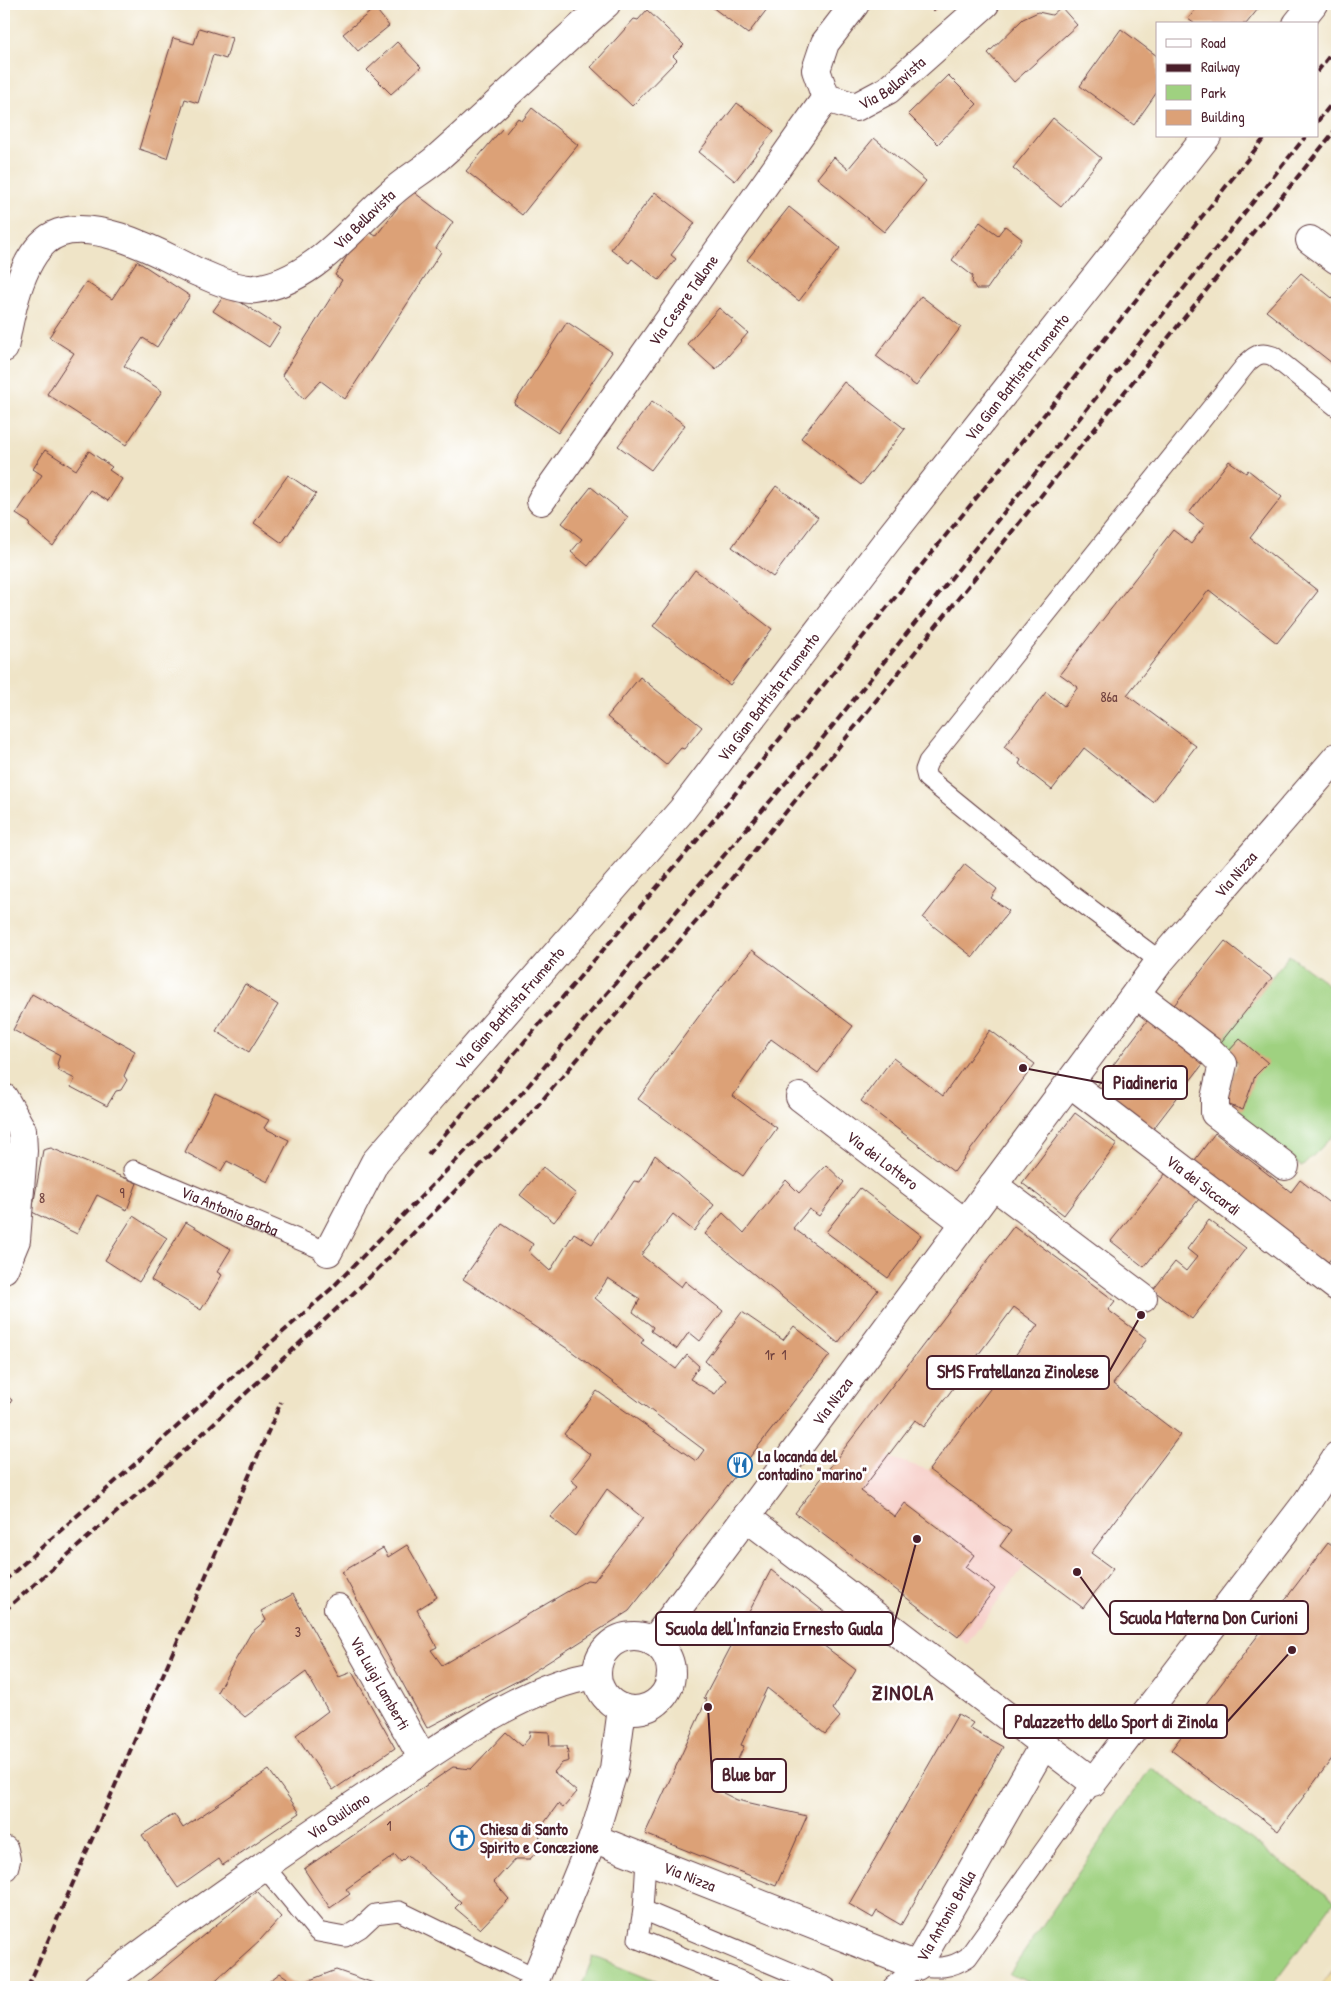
<svg xmlns="http://www.w3.org/2000/svg" width="1341" height="1991" viewBox="0 0 1341 1991" font-family="'Patrick Hand',sans-serif">
  <style>
    .built { fill: #f7d0cb }
    .green { fill: #9fd180; stroke: #747856 }
    .sand { fill: #eeda9e; stroke: #9c7c64 }
    .building { fill: #dca177 }
    .lines { fill: none; stroke-linecap: round; stroke-linejoin: round }
    .service-casing { stroke: #633d42; stroke-width: 21 }
    .pedestrian-casing { stroke: #633d42; stroke-width: 30 }
    .minor-casing { stroke: #633d42; stroke-width: 30 }
    .tertiary-casing { stroke: #633d42; stroke-width: 30 }
    .primary-casing { stroke: #633d42; stroke-width: 30 }
    .service { stroke: #fff; stroke-width: 19 }
    .pedestrian { stroke: #fff; stroke-width: 28 }
    .minor { stroke: #fff; stroke-width: 28 }
    .tertiary { stroke: #fff; stroke-width: 28 }
    .primary { stroke: #fff; stroke-width: 28 }
    .rail { stroke: #4a1f2b; stroke-width: 4; stroke-dasharray: 8 4; stroke-linecap: butt }
    .labels { text-anchor: middle; dominant-baseline: central; stroke-width: 5; stroke-linejoin: round; paint-order: stroke }
    .number-label { font-size: 14px; fill: #6e403e }
    .street-label { font-size: 16px; fill: #4a1f2b; stroke: #fff }
    .poi-label { font-size: 16px; font-weight: bold; fill: #4a1f2b; stroke: #fff; text-anchor: start }
    .district-label { font-size: 21px; font-weight: bold; letter-spacing: 1px; fill: #4a1f2b; stroke: #fff }
    .leader { fill: none; stroke: #4a1f2b; stroke-width: 2 }
    .callout-dot { fill: #4a1f2b; stroke: #fff; stroke-width: 2 }
    .callout { fill: #fff; stroke: #4a1f2b; stroke-width: 2 }
    .callout-label { font-size: 18px; text-anchor: middle; font-weight: bold; fill: #4a1f2b }
  </style>
  <rect width="100%" height="100%" fill="#fff"/>
  <filter id="ink" filterUnits="userSpaceOnUse"><feTurbulence type="fractalNoise" baseFrequency=".02" numOctaves="2"/><feDisplacementMap in="SourceGraphic" scale="10" xChannelSelector="R" yChannelSelector="G"/><feConvolveMatrix kernelMatrix="1 2 1 2 8 2 1 2 1" color-interpolation-filters="sRGB"/></filter>
  <filter id="wash" filterUnits="userSpaceOnUse"><feTurbulence type="fractalNoise" baseFrequency=".0096" numOctaves="4" result="noise"/><feDisplacementMap in="SourceGraphic" scale="20" xChannelSelector="R" yChannelSelector="G"/><feGaussianBlur stdDeviation="1.12" result="paint"/><feColorMatrix in="noise" values="0 0 0 0 0 0 0 0 0 0 0 0 0 0 0 0 0 1.4 0 .05"/><feComposite in="paint" operator="in"/></filter>
  <g filter="url(#wash)">
    <rect width="100%" height="100%" fill="#efe4c7"/>
    <path class="built" d="M 857,1433 L 888,1457 L 929,1470 L 1011,1531 L 1000,1546 L 1025,1565 L 967,1644 L 795,1513 Z"/>
    <g class="green">
      <path d="M 1289,955 L 1324,981 L 1337,997 L 1337,1132 L 1302,1167 L 1224,1103 L 1238,1063 L 1218,1046 Z"/>
      <path d="M 1151,1767 L 1335,1901 L 1271,1987 L 1040,1987 L 1009,1974 Z"/>
      <path d="M 593,1957 L 600,1959 L 669,1987 L 581,1987 Z"/>
    </g>
    <path class="sand" d="M 1337,1966 L 1337,1987 L 1320,1987 Z"/>
    <g id="blocks">
      <g class="building">
        <path d="M 708,4 L 771,4 L 748,34 Z"/>
        <path d="M 926,4 L 940,4 L 934,11 Z"/>
        <path d="M 1200,4 L 1262,4 L 1246,24 L 1195,24 L 1188,19 Z"/>
        <path d="M 1061,7 L 1077,25 L 1014,82 L 988,53 L 1023,19 L 1038,12 L 1052,15 Z"/>
        <path d="M 375,8 L 389,26 L 358,51 L 343,34 Z"/>
        <path d="M 647,10 L 684,45 L 673,56 L 677,60 L 632,106 L 591,67 L 634,19 L 638,20 Z"/>
        <path d="M 199,28 L 232,38 L 226,59 L 213,55 L 198,103 L 185,99 L 167,158 L 139,149 L 173,38 L 194,44 Z"/>
        <path d="M 1121,29 L 1157,56 L 1157,92 L 1134,125 L 1080,86 Z"/>
        <path d="M 397,42 L 421,67 L 391,94 L 367,70 Z"/>
        <path d="M 948,75 L 977,104 L 938,144 L 908,114 Z"/>
        <path d="M 737,103 L 774,131 L 735,181 L 699,152 Z"/>
        <path d="M 532,108 L 578,145 L 522,215 L 466,171 L 502,129 L 506,133 L 518,118 L 522,121 Z"/>
        <path d="M 1053,118 L 1101,158 L 1061,207 L 1013,168 Z"/>
        <path d="M 874,138 L 926,181 L 884,232 L 817,178 L 834,157 L 848,169 Z"/>
        <path d="M 411,190 L 453,222 L 436,248 L 441,252 L 345,399 L 321,381 L 304,399 L 282,375 L 342,280 L 335,275 L 364,229 L 376,236 Z"/>
        <path d="M 655,192 L 695,223 L 671,255 L 676,259 L 659,280 L 632,259 L 629,263 L 611,249 Z"/>
        <path d="M 789,207 L 840,248 L 799,301 L 747,260 Z"/>
        <path d="M 980,222 L 998,235 L 1005,226 L 1022,239 L 987,289 L 976,289 L 972,282 L 973,276 L 952,260 Z"/>
        <path d="M 137,261 L 190,296 L 157,347 L 143,338 L 124,366 L 162,391 L 126,445 L 47,394 L 74,353 L 49,337 L 86,282 L 112,299 Z"/>
        <path d="M 1301,273 L 1337,302 L 1337,367 L 1266,311 Z"/>
        <path d="M 226,293 L 281,328 L 269,347 L 213,311 Z"/>
        <path d="M 921,296 L 961,327 L 916,386 L 876,356 Z"/>
        <path d="M 719,308 L 748,333 L 716,370 L 687,344 Z"/>
        <path d="M 567,322 L 612,352 L 558,433 L 514,404 Z"/>
        <path d="M 844,382 L 905,429 L 861,485 L 801,438 Z"/>
        <path d="M 652,401 L 685,425 L 651,470 L 618,446 Z"/>
        <path d="M 45,450 L 76,470 L 89,451 L 112,467 L 109,470 L 122,479 L 108,501 L 90,490 L 53,546 L 29,526 L 30,523 L 16,514 L 42,475 L 33,469 Z"/>
        <path d="M 1229,461 L 1246,473 L 1248,470 L 1282,497 L 1250,538 L 1318,591 L 1277,643 L 1209,590 L 1127,695 L 1196,746 L 1153,802 L 1084,748 L 1052,790 L 1019,764 L 1021,760 L 1004,747 L 1046,692 L 1064,706 L 1078,687 L 1060,674 L 1173,530 L 1191,544 L 1205,525 L 1189,513 Z"/>
        <path d="M 288,475 L 316,494 L 282,543 L 254,523 Z"/>
        <path d="M 776,486 L 818,517 L 773,577 L 732,547 Z"/>
        <path d="M 591,487 L 628,517 L 588,566 L 571,552 L 582,539 L 562,523 Z"/>
        <path d="M 695,570 L 772,629 L 730,685 L 653,626 Z"/>
        <path d="M 640,677 L 702,727 L 684,749 L 681,748 L 666,765 L 607,717 Z"/>
        <path d="M 965,864 L 997,889 L 991,898 L 1009,911 L 973,957 L 923,918 Z"/>
        <path d="M 1225,941 L 1272,978 L 1218,1046 L 1171,1009 Z"/>
        <path d="M 752,950 L 853,1026 L 818,1073 L 771,1039 L 733,1096 L 777,1128 L 743,1176 L 638,1099 L 713,997 Z"/>
        <path d="M 245,984 L 278,1005 L 249,1052 L 216,1031 Z"/>
        <path d="M 32,994 L 135,1051 L 124,1076 L 127,1080 L 121,1090 L 116,1091 L 107,1106 L 71,1087 L 75,1079 L 59,1071 L 57,1064 L 60,1055 L 13,1030 Z"/>
        <path d="M 1150,1017 L 1206,1060 L 1150,1133 L 1094,1090 Z"/>
        <path d="M 990,1030 L 1035,1064 L 954,1172 L 861,1101 L 893,1058 L 943,1096 Z"/>
        <path d="M 1240,1039 L 1268,1063 L 1255,1076 L 1243,1110 L 1224,1103 L 1238,1062 L 1227,1053 Z"/>
        <path d="M 215,1093 L 269,1120 L 264,1128 L 289,1140 L 268,1182 L 227,1161 L 221,1171 L 185,1152 Z"/>
        <path d="M 1075,1113 L 1117,1144 L 1064,1215 L 1022,1183 Z"/>
        <path d="M 1215,1133 L 1291,1192 L 1300,1180 L 1337,1209 L 1337,1251 L 1325,1266 L 1192,1164 Z"/>
        <path d="M 51,1148 L 137,1183 L 127,1210 L 97,1195 L 77,1234 L 32,1212 L 43,1150 Z"/>
        <path d="M 655,1155 L 714,1205 L 694,1231 L 673,1214 L 641,1255 L 681,1287 L 685,1281 L 723,1311 L 700,1341 L 689,1332 L 677,1349 L 651,1331 L 653,1327 L 633,1312 L 640,1299 L 608,1278 L 595,1298 L 644,1339 L 641,1343 L 676,1369 L 687,1355 L 699,1366 L 690,1379 L 715,1394 L 726,1380 L 705,1361 L 742,1312 L 783,1340 L 794,1326 L 830,1355 L 629,1611 L 523,1678 L 427,1728 L 342,1572 L 383,1548 L 388,1557 L 407,1545 L 437,1597 L 417,1610 L 437,1647 L 431,1650 L 442,1665 L 587,1580 L 594,1581 L 643,1518 L 607,1489 L 575,1536 L 550,1517 L 578,1486 L 571,1480 L 591,1455 L 564,1434 L 597,1391 L 696,1461 L 704,1450 L 571,1351 L 463,1279 L 502,1224 L 533,1244 L 529,1252 L 550,1271 L 574,1233 L 592,1244 L 634,1181 L 640,1182 Z"/>
        <path d="M 826,1165 L 844,1182 L 819,1216 L 809,1209 L 793,1228 L 878,1290 L 838,1343 L 705,1234 L 723,1213 L 744,1233 L 786,1180 L 799,1193 Z"/>
        <path d="M 543,1167 L 576,1194 L 554,1222 L 520,1195 Z"/>
        <path d="M 1166,1173 L 1199,1199 L 1144,1267 L 1111,1241 Z"/>
        <path d="M 860,1188 L 921,1235 L 888,1278 L 826,1232 Z"/>
        <path d="M 133,1216 L 167,1238 L 139,1282 L 105,1260 Z"/>
        <path d="M 1209,1220 L 1246,1248 L 1192,1319 L 1153,1290 L 1175,1262 L 1186,1271 L 1197,1257 L 1187,1249 Z"/>
        <path d="M 186,1222 L 231,1249 L 217,1272 L 222,1275 L 201,1310 L 151,1280 Z"/>
        <path d="M 1014,1226 L 1115,1301 L 1108,1310 L 1147,1339 L 1113,1384 L 1180,1435 L 1091,1553 L 1113,1569 L 1083,1608 L 1000,1546 L 1011,1531 L 929,1470 L 1038,1325 L 1014,1307 L 924,1427 L 915,1420 L 861,1491 L 895,1517 L 905,1503 L 974,1555 L 965,1567 L 995,1589 L 958,1637 L 795,1513 Z"/>
        <path d="M 4,1394 L 12,1400 L 4,1413 Z"/>
        <path d="M 1328,1543 L 1337,1550 L 1337,1752 L 1278,1831 L 1171,1750 Z"/>
        <path d="M 771,1570 L 826,1613 L 811,1636 L 856,1670 L 833,1709 L 840,1717 L 825,1734 L 767,1688 L 741,1745 L 744,1746 L 723,1793 L 737,1800 L 807,1816 L 776,1886 L 645,1834 L 707,1699 L 704,1698 Z"/>
        <path d="M 293,1594 L 339,1677 L 352,1672 L 395,1748 L 333,1790 L 296,1735 L 328,1711 L 306,1672 L 245,1717 L 217,1692 L 251,1633 L 266,1620 L 261,1611 Z"/>
        <path d="M 958,1714 L 973,1723 L 969,1728 L 1003,1747 L 901,1925 L 877,1911 L 873,1918 L 849,1904 Z"/>
        <path d="M 530,1731 L 549,1732 L 550,1746 L 567,1746 L 569,1761 L 562,1763 L 554,1772 L 577,1792 L 563,1808 L 558,1804 L 539,1830 L 541,1847 L 530,1859 L 515,1859 L 494,1882 L 509,1899 L 480,1929 L 455,1908 L 461,1902 L 408,1855 L 401,1862 L 395,1855 L 346,1889 L 350,1894 L 330,1908 L 304,1869 L 453,1767 L 471,1769 L 506,1732 L 522,1746 L 529,1738 Z"/>
        <path d="M 269,1770 L 300,1813 L 223,1865 L 219,1859 L 178,1888 L 142,1835 L 174,1814 L 183,1828 Z"/>
        <path d="M 257,1891 L 281,1917 L 260,1940 L 208,1987 L 141,1987 Z"/>
        <path d="M 336,1970 L 385,1987 L 262,1987 L 280,1973 L 297,1985 Z"/>
      </g>
    </g>
  </g>
  <g filter="url(#ink)">
    <use href="#blocks" fill-opacity="0" stroke="#633d42" stroke-width="1"/>
    <g class="lines">
      <defs>
        <g id="service">
          <path d="M 1160,961 L 1061,887 L 927,778 L 925,770 L 928,762 L 1248,362 C 1257,354 1262,352 1273,356 L 1337,407"/>
          <path id="s1" d="M 133,1170 L 328,1252"/>
          <path d="M 646,1859 L 643,1910 L 638,1939 L 756,1987"/>
          <path d="M 263,1865 L 318,1932 L 345,1937 L 360,1928 L 375,1914 L 399,1911 L 536,1978"/>
          <path d="M 643,1910 L 826,1987"/>
          <path d="M 892,1987 L 917,1966 C 939,1968 950,1969 968,1957 L 1093,1782"/>
        </g>
        <g id="pedestrian">
          <path id="s2" d="M 1070,1083 L 1337,1287"/>
        </g>
        <g id="minor">
          <path id="s3" d="M 855,4 L 825,43 L 816,70 L 826,98 L 856,107 L 888,90 L 985,4"/>
          <path d="M 1297,24 L 1313,4"/>
          <path d="M 1310,240 L 1337,260"/>
          <path id="s4" d="M 4,348 C 10,314 22,246 59,233 C 94,221 146,246 177,262 C 194,271 236,291 255,289 C 314,282 354,224 396,189 C 409,178 423,170 435,160 C 493,109 548,55 606,4"/>
          <path id="s5" d="M 541,501 L 826,98"/>
          <path d="M 1136,994 L 1209,1050 L 1223,1064 L 1215,1098 L 1215,1113 L 1285,1166"/>
          <path id="s6" d="M 800,1097 L 965,1223"/>
          <path d="M 4,1098 L 22,1130 L 23,1151 L 16,1240 L 4,1269"/>
          <path d="M 993,1185 L 1143,1298"/>
          <path id="s7" d="M 328,1252 L 375,1162 L 682,810 L 886,542 L 1207,136"/>
          <path d="M 746,1517 L 1093,1782 L 1307,1502 L 1337,1456"/>
          <path id="s8" d="M 338,1608 L 423,1759"/>
          <path id="s9" d="M 593,1838 L 917,1966 L 1044,1744"/>
          <path d="M 4,1850 L 6,1860 L 4,1867"/>
        </g>
        <g id="tertiary">
          <path id="s10" d="M 97,1987 C 189,1917 284,1851 381,1787 C 440,1748 527,1683 597,1675"/>
        </g>
        <g id="primary">
          <circle cx="634" cy="1673" r="37"/>
          <path id="s11" d="M 653,1642 L 1160,961 L 1337,757"/>
          <path d="M 532,1987 L 593,1838 L 614,1769 L 622,1708"/>
        </g>
      </defs>
      <use href="#service" class="service-casing"/>
      <use href="#pedestrian" class="pedestrian-casing"/>
      <use href="#minor" class="minor-casing"/>
      <use href="#tertiary" class="tertiary-casing"/>
      <use href="#primary" class="primary-casing"/>
      <use href="#service" class="service"/>
      <use href="#pedestrian" class="pedestrian"/>
      <use href="#minor" class="minor"/>
      <use href="#tertiary" class="tertiary"/>
      <use href="#primary" class="primary"/>
      <g class="rail">
        <path d="M 1317,72 L 1337,46"/>
        <path d="M 1317,122 L 1337,97"/>
        <path d="M 428,1154 L 694,844 L 1070,383 L 1266,136"/>
        <path d="M 4,1581 L 331,1289 L 522,1093 L 806,759 L 1306,136"/>
        <path d="M 4,1611 L 143,1489 L 360,1287 L 525,1120 L 701,916 L 821,769 L 1337,128"/>
        <path d="M 28,1987 L 281,1402"/>
      </g>
    </g>
  </g>
  <defs>
    <symbol id="restaurant-ring" viewBox="-11 -11 22 22"><circle r="9.5" fill="#fff" stroke="#1f6fb2" stroke-width="1.5"/><path d="M-5-6h1v4h1v-4h1v4h1v-4h1v5L-1.5 .5V6h-2V.5L-5-1ZM5-6V6H3V1.5H1.5Q1.5-4 5-6Z" fill="#1f6fb2"/></symbol>
    <symbol id="church-ring" viewBox="-11 -11 22 22"><circle r="9.5" fill="#fff" stroke="#1f6fb2" stroke-width="1.5"/><path d="M-1.2-6h2.4v3.5h3.3v2.4h-3.3V6h-2.4V-.1h-3.3v-2.4h3.3Z" fill="#1f6fb2"/></symbol>
  </defs>
  <g fill-rule="evenodd">
    <use href="#restaurant-ring" x="726" y="1451" width="28" height="28"/>
    <use href="#church-ring" x="448" y="1824" width="28" height="28"/>
  </g>
  <g class="labels">
    <g class="number-label">
      <text x="1109" y="696">86a</text>
      <text x="122" y="1192">9</text>
      <text x="42" y="1197">8</text>
      <text x="770" y="1354">1r</text>
      <text x="784" y="1354">1</text>
      <text x="298" y="1631">3</text>
      <text x="389" y="1825">1</text>
    </g>
    <g class="street-label">
      <text stroke="none"><textPath href="#s3" startOffset="182">Via Bellavista</textPath></text>
      <text stroke="none"><textPath href="#s4" startOffset="472">Via Bellavista</textPath></text>
      <text stroke="none"><textPath href="#s5" startOffset="246">Via Cesare Tallone</textPath></text>
      <text stroke="none"><textPath href="#s7" startOffset="1116">Via Gian Battista Frumento</textPath></text>
      <text stroke="none"><textPath href="#s7" startOffset="711">Via Gian Battista Frumento</textPath></text>
      <text stroke="none"><textPath href="#s11" startOffset="964">Via Nizza</textPath></text>
      <text stroke="none"><textPath href="#s7" startOffset="306">Via Gian Battista Frumento</textPath></text>
      <text stroke="none"><textPath href="#s6" startOffset="104">Via dei Lottero</textPath></text>
      <text stroke="none"><textPath href="#s2" startOffset="168">Via dei Siccardi</textPath></text>
      <text stroke="none"><textPath href="#s1" startOffset="105">Via Antonio Barba</textPath></text>
      <text stroke="none"><textPath href="#s11" startOffset="300">Via Nizza</textPath></text>
      <text stroke="none"><textPath href="#s8" startOffset="86">Via Luigi Lamberti</textPath></text>
      <text stroke="none"><textPath href="#s10" startOffset="296">Via Quiliano</textPath></text>
      <text stroke="none"><textPath href="#s9" startOffset="104">Via Nizza</textPath></text>
      <text stroke="none"><textPath href="#s9" startOffset="406">Via Antonio Brilla</textPath></text>
    </g>
    <g class="poi-label">
      <text x="758" y="1456">La locanda del<tspan x="758" dy="18">contadino "marino"</tspan></text>
      <text x="480" y="1829">Chiesa di Santo<tspan x="480" dy="18">Spirito e Concezione</tspan></text>
    </g>
    <g class="district-label">
      <text x="903" y="1692">ZINOLA</text>
    </g>
  </g>
  <path class="leader" d="M1023 1068L1103 1083M1141 1315L1109 1372M1077 1572L1110 1618M917 1539L893 1628M1292 1650L1227 1722M708 1707L712 1775"/>
  <g class="callout-dot">
    <circle cx="1023" cy="1068" r="5"/>
    <circle cx="1141" cy="1315" r="5"/>
    <circle cx="1077" cy="1572" r="5"/>
    <circle cx="917" cy="1539" r="5"/>
    <circle cx="1292" cy="1650" r="5"/>
    <circle cx="708" cy="1707" r="5"/>
  </g>
  <g class="callout">
    <rect x="1103" y="1066" width="84" height="33" rx="5"/>
    <rect x="927" y="1356" width="182" height="33" rx="5"/>
    <rect x="1110" y="1601" width="198" height="33" rx="5"/>
    <rect x="656" y="1612" width="237" height="33" rx="5"/>
    <rect x="1004" y="1705" width="223" height="33" rx="5"/>
    <rect x="712" y="1759" width="74" height="33" rx="5"/>
  </g>
  <g class="callout-label">
    <text x="1145" y="1089">Piadineria</text>
    <text x="1018" y="1378">SMS Fratellanza Zinolese</text>
    <text x="1209" y="1624">Scuola Materna Don Curioni</text>
    <text x="774" y="1635">Scuola dell'Infanzia Ernesto Guala</text>
    <text x="1116" y="1728">Palazzetto dello Sport di Zinola</text>
    <text x="749" y="1781">Blue bar</text>
  </g>
  <rect width="1341" height="1991" fill="none" stroke="#fff" stroke-width="20"/>
  <rect x="1156" y="22" width="162" height="115" fill="#ffffff" stroke="#b7a5aa"/>
  <rect x="1166" y="39" width="25" height="8" fill="#ffffff" stroke="#b7a5aa"/>
  <text x="1201" y="48" font-size="15" fill="#4a1f2b">Road</text>
  <rect x="1166" y="64" width="25" height="8" fill="#4a1f2b" stroke="#b7a5aa"/>
  <text x="1201" y="72" font-size="15" fill="#4a1f2b">Railway</text>
  <rect x="1166" y="85" width="25" height="15" fill="#9fd180" stroke="#b7a5aa"/>
  <text x="1201" y="98" font-size="15" fill="#4a1f2b">Park</text>
  <rect x="1166" y="110" width="25" height="15" fill="#dca177" stroke="#b7a5aa"/>
  <text x="1201" y="122" font-size="15" fill="#4a1f2b">Building</text>
</svg>
